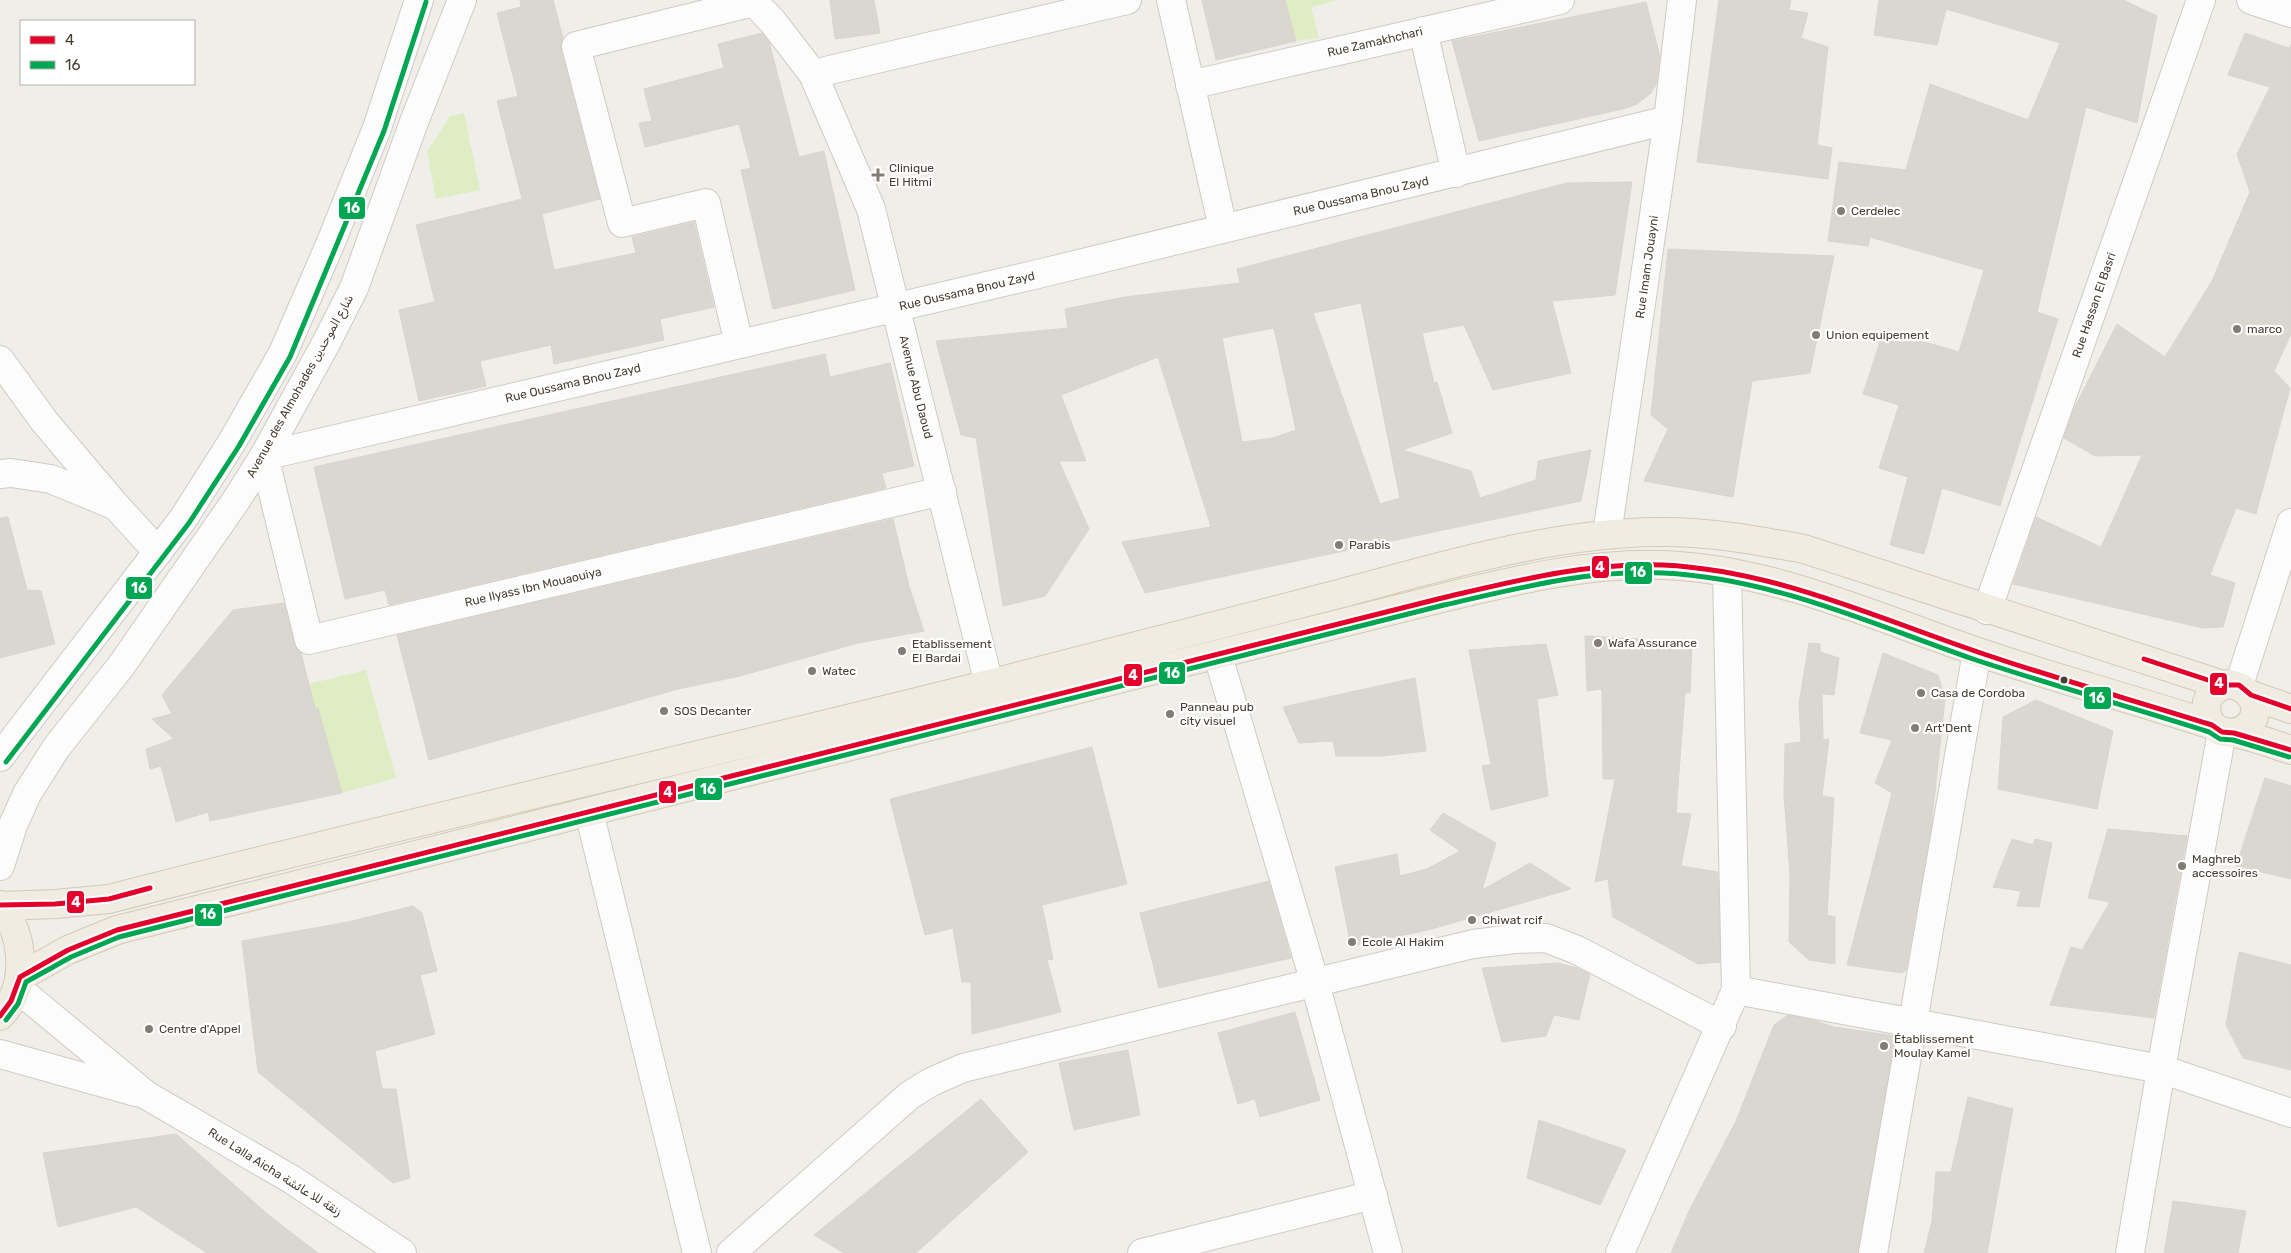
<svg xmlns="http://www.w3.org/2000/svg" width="2291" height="1253" viewBox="0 0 2291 1253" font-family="Rubik,'Noto Naskh Arabic',sans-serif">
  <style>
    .green { fill: #dfedc5 }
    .building { fill: #dad7d1; stroke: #d9d5ce; fill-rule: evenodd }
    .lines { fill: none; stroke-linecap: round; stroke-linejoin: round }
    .minor-casing { stroke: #cecbc5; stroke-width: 30 }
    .major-casing { stroke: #d4c9b4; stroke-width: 30 }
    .minor { stroke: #fdfcfc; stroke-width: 28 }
    .major { stroke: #f1ece2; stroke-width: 28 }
    .bus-1-casing { stroke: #fff; stroke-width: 9 }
    .bus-2-casing { stroke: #fff; stroke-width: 9 }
    .bus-1 { stroke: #e4002b; stroke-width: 5 }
    .bus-2 { stroke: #00a651; stroke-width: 5 }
    .poi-dot { fill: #827c73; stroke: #fff; stroke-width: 2 }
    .bus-dot { fill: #473e34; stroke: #fff; stroke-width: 2 }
    .labels { text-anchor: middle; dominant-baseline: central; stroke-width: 4.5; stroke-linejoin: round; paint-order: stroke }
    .street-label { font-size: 12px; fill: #473e34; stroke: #fff }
    .poi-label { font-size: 12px; fill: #473e34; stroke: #fff; text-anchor: start }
    .line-badge { stroke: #fff; stroke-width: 2 }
    .badge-label { font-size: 14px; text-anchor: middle; font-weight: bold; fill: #fff }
  </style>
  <rect width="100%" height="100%" fill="#f0eee8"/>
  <g class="green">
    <path d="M 1285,0 L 1339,0 L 1311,7 L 1319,38 L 1296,41 Z"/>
    <path d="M 464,113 L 480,190 L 436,199 L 427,152 L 450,116 Z"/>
    <path d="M 366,670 L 396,778 L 342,793 L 318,708 L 275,719 L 267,694 Z"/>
  </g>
  <g class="building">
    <path d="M 520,0 L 553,0 L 563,38 L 561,50 L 600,199 L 542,214 L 554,270 L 636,253 L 632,237 L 694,222 L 714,307 L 660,319 L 664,340 L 554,364 L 551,345 L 480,361 L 486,386 L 419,401 L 399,310 L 435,302 L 416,225 L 522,199 L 497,101 L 518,96 L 497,13 L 521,7 Z"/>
    <path d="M 830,0 L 874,0 L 880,33 L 835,39 Z"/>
    <path d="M 1202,0 L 1285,0 L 1296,41 L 1216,60 Z"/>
    <path d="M 1719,0 L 1791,0 L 1789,10 L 1808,13 L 1801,38 L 1828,47 L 1817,145 L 1832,148 L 1828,179 L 1697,162 Z"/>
    <path d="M 1879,0 L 2123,0 L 2157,16 L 2137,123 L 2086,107 L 2037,312 L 2058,319 L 2000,506 L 1942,488 L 1924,554 L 1890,545 L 1908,477 L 1879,468 L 1899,405 L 1863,394 L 1884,330 L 1959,352 L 1984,270 L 1870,237 L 1868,246 L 1828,241 L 1839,162 L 1906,170 L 1930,84 L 2028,120 L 2060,43 L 1946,9 L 1937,45 L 1874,35 Z"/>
    <path d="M 1646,2 L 1660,57 L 1656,85 L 1651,93 L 1637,104 L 1623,109 L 1479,141 L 1452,41 Z"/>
    <path d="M 762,33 L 769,42 L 799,157 L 824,151 L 855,290 L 773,309 L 741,170 L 751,168 L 739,124 L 645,147 L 639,123 L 652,121 L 644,89 L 724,68 L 718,44 Z"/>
    <path d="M 2245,33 L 2289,48 L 2291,44 L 2291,334 L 2274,371 L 2290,388 L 2256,514 L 2236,508 L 2210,575 L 2235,583 L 2223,627 L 2203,628 L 2013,584 L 2036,517 L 2101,547 L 2142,455 L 2095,456 L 2064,438 L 2073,411 L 2117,324 L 2165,357 L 2212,281 L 2250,192 L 2237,154 L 2270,87 L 2228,75 Z"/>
    <path d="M 1632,182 L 1615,295 L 1552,301 L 1571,373 L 1493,390 L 1464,325 L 1422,333 L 1434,383 L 1437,382 L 1452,433 L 1402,450 L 1471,471 L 1480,498 L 1536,480 L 1538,461 L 1591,450 L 1581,501 L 1145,593 L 1122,542 L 1211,527 L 1158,357 L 1061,395 L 1086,461 L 1059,461 L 1089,529 L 1045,596 L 1003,606 L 976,438 L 961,435 L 936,341 L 1068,328 L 1065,309 L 1125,297 L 1240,283 L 1237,269 L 1567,183 ZM 1361,303 L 1400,498 L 1380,504 L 1313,313 ZM 1274,328 L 1296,430 L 1273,438 L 1242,442 L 1222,338 Z"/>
    <path d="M 1668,249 L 1834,256 L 1810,373 L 1752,381 L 1733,497 L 1644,481 L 1668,429 L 1651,415 Z"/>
    <path d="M 825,354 L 830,377 L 890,363 L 914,466 L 882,473 L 886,488 L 389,605 L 385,590 L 345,599 L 314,467 Z"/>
    <path d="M 8,517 L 27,590 L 41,591 L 55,644 L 0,658 L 0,518 Z"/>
    <path d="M 893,519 L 909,586 L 924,631 L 858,643 L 740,676 L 678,689 L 429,760 L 397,635 Z"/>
    <path d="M 284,603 L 294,644 L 301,653 L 315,708 L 318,708 L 342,793 L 210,821 L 208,812 L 176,822 L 161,766 L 150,769 L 146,749 L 174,739 L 152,719 L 172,714 L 162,695 L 233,610 Z"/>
    <path d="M 1585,636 L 1692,642 L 1690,693 L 1685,693 L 1676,813 L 1691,814 L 1681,866 L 1718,872 L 1720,962 L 1698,964 L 1613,917 L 1608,879 L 1595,882 L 1615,779 L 1603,779 L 1602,689 L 1587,691 Z"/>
    <path d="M 1809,643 L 1820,644 L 1820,652 L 1839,658 L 1834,695 L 1822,694 L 1823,740 L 1829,739 L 1822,796 L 1834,798 L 1827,915 L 1835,917 L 1835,964 L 1809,960 L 1789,942 L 1790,874 L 1784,795 L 1785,744 L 1801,742 L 1799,704 Z"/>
    <path d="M 1546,644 L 1558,695 L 1537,699 L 1548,796 L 1491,810 L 1482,766 L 1491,765 L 1469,650 Z"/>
    <path d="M 1883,653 L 1938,675 L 1945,699 L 1931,829 L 1906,970 L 1902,973 L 1847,965 L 1892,793 L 1875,783 L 1892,740 L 1860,733 Z"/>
    <path d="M 1415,678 L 1426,751 L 1381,756 L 1336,756 L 1333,741 L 1299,743 L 1283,707 Z"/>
    <path d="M 2036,700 L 2113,731 L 2097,809 L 1998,789 L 2003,717 Z"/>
    <path d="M 1092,747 L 1127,884 L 1042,905 L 1053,959 L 1047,960 L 1061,1012 L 972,1034 L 971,982 L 962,982 L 953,928 L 925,935 L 890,799 Z"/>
    <path d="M 2265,778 L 2291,786 L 2291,879 L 2236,866 Z"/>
    <path d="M 1443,813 L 1496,843 L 1482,890 L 1530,863 L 1571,889 L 1428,930 L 1351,946 L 1335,867 L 1397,854 L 1400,876 L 1427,869 L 1460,851 L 1430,830 Z"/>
    <path d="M 2108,829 L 2187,836 L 2154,1018 L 2050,1005 L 2071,947 L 2082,950 L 2110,902 L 2088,898 Z"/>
    <path d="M 2012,839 L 2033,845 L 2035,839 L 2052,843 L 2039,907 L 2017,906 L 2021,891 L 1993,887 Z"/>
    <path d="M 1269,881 L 1291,958 L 1159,988 L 1140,913 Z"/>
    <path d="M 413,906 L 422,913 L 437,971 L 420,975 L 435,1034 L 375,1051 L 382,1089 L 396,1089 L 410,1178 L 393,1183 L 258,1072 L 242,941 L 348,922 Z"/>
    <path d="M 2239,952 L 2291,965 L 2291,1070 L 2243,1058 L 2226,1025 Z"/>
    <path d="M 1557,963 L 1577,968 L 1590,974 L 1579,1020 L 1554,1015 L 1546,1036 L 1502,1042 L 1482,968 Z"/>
    <path d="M 1295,1012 L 1320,1100 L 1260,1117 L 1255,1099 L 1238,1104 L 1218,1033 Z"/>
    <path d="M 1788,1015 L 1812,1020 L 1834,1027 L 1895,1036 L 1858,1253 L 1671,1253 L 1689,1211 L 1736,1121 L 1774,1025 Z"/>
    <path d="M 1128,1050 L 1140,1115 L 1074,1130 L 1059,1063 Z"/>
    <path d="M 1968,1097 L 2013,1109 L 1987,1253 L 1924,1253 L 1932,1221 L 1936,1172 L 1951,1172 Z"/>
    <path d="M 981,1099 L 1028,1152 L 916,1253 L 844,1253 L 814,1235 Z"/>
    <path d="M 1539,1120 L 1626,1150 L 1600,1205 L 1527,1178 Z"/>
    <path d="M 176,1134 L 271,1217 L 318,1253 L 207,1253 L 136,1207 L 58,1227 L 43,1153 Z"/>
    <path d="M 2173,1201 L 2246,1211 L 2238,1253 L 2164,1253 Z"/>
  </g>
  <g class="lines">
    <defs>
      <g id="minor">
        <path d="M 752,0 L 773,22 L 813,74 L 871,209 L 989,684"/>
        <path d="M 1171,0 L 1223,228"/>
        <path d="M 2251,0 L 2291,13"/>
        <path d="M 1423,31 L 1456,173"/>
        <path d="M 813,74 L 1127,0"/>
        <path d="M 1190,85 L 1560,0"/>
        <path d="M 739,344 L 706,203 L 622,223 L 576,46 L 754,2"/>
        <path d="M 0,360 L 44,421 L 116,506"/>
        <path d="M 0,474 L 11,473 L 51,479 L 116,506 L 158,552"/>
        <path d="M 942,491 L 309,640 L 264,456 L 1038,274 L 1668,120"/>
        <path d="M 1607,534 L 1668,120 L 1682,0"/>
        <path d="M 1987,610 L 2201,0"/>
        <path d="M 1218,656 L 1315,983 L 1388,1253"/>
        <path d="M 2239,685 L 2291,523"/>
        <path d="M 0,757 L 183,519 L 232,442 L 283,353 L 331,242 L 377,128 L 419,0"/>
        <path d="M 589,812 L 697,1253"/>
        <path d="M 0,866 L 13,825 L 27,794 L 56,748 L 121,666 L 237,499 L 264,456 L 325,345 L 354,288 L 414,122 L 462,0"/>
        <path d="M 17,988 L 146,1095 L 291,1179 L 402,1253"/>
        <path d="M 1736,990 L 2161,1069 L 2291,1113"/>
        <path d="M 0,1054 L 136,1092"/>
        <path d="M 731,1253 L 910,1095 L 931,1082 L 963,1068 L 1473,944 L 1514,939 L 1546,938 L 1577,950 L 1722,1026"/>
        <path d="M 1142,1253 L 1373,1195"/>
        <path d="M 1620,1253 L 1736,990 L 1727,572"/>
        <path d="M 1873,1253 L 1977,652"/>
        <path d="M 2130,1253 L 2161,1069 L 2222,732"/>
      </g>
      <g id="major">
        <path d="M 2251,695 L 2291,709"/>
        <path d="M 2234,733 C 2266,724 2260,689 2229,684 C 2219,686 2210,692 2207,702 C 2205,712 2208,724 2217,729 C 2223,733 2229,732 2235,733 C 2254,737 2273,744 2291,750"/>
        <path d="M 0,905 C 25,935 29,987 0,1016"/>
        <path d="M 1,906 L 55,904 L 109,899 C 403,823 699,757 993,683 C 1103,655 1213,627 1323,598 C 1431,570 1545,533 1657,532 C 1707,531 1755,540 1804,549 L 2223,685"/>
        <path d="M 20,977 L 68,950 L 117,930 L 1442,598 C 1517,580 1585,563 1663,565 C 1772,569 1873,616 1975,651 C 2053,678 2133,699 2212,725"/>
      </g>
    </defs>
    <use href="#minor" class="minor-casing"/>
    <use href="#major" class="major-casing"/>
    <use href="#minor" class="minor"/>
    <use href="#major" class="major"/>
    <defs>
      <g id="bus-1">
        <path d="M 2144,659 L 2223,685 L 2239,685 L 2251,695 L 2291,709"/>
        <path d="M 0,905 L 55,904 L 109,899 L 150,888"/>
        <path d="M 0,1016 L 11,1001 L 20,977 L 68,950 L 117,930 L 1442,598 C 1515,581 1588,562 1663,565 C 1772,570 1873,616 1975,651 C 2053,678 2133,700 2212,725 L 2222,732 L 2234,733 L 2291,750"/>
      </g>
      <g id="bus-2">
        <path d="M 6,762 L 189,523 L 239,446 L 290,357 L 384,131 L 426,2"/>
        <path d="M 6,1020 L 18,1004 L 26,982 L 71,957 L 119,937 L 1444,605 C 1516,589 1589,569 1663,573 C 1772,578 1872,624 1973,659 C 2051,685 2130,707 2209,732 L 2220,739 L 2233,740 L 2289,757"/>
      </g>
    </defs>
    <use href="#bus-1" class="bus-1-casing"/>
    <use href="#bus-2" class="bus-2-casing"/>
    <use href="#bus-1" class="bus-1"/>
    <use href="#bus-2" class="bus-2"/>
  </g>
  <g class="poi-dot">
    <path d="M875.5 167.5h5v5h5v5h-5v5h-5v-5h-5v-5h5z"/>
    <circle cx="1841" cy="211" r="5"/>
    <circle cx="2237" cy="329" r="5"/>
    <circle cx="1816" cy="335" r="5"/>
    <circle cx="1339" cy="545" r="5"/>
    <circle cx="1598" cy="643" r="5"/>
    <circle cx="902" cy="651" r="5"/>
    <circle cx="812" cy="671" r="5"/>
    <circle cx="1921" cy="693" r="5"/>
    <circle cx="664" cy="711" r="5"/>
    <circle cx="1170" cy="714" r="5"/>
    <circle cx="1915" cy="728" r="5"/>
    <circle cx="2182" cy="866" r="5"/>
    <circle cx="1472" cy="920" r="5"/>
    <circle cx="1352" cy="942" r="5"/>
    <circle cx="149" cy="1029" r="5"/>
    <circle cx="1884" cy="1046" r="5"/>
  </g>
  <circle class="bus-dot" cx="2064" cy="680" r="4.5"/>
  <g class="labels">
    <g class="street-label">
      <text transform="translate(1375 42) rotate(-13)">Rue Zamakhchari</text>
      <text transform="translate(1361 196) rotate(-13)">Rue Oussama Bnou Zayd</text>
      <text transform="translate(1647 267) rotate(-82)">Rue Imam Jouayni</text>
      <text transform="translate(967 291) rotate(-13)">Rue Oussama Bnou Zayd</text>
      <text transform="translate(2094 305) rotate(-71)">Rue Hassan El Basri</text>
      <text transform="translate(573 383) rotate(-13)">Rue Oussama Bnou Zayd</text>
      <text transform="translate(300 386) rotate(-61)">Avenue des Almohades شارع الموحدين</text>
      <text transform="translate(916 387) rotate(76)">Avenue Abu Daoud</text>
      <text transform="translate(533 587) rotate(-13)">Rue Ilyass Ibn Mouaouiya</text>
      <text transform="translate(275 1172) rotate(32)">Rue Lalla Aicha زنقة للا عائشة</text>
    </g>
    <g class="poi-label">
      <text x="889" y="168">Clinique<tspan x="889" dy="14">El Hitmi</tspan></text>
      <text x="1851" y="211">Cerdelec</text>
      <text x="2247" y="329">marco</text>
      <text x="1826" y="335">Union equipement</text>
      <text x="1349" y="545">Parabis</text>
      <text x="1608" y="643">Wafa Assurance</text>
      <text x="912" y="644">Etablissement<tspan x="912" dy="14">El Bardai</tspan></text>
      <text x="822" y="671">Watec</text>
      <text x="1931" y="693">Casa de Cordoba</text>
      <text x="1180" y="707">Panneau pub<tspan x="1180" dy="14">city visuel</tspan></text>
      <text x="674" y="711">SOS Decanter</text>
      <text x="1925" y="728">Art'Dent</text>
      <text x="2192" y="859">Maghreb<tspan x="2192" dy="14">accessoires</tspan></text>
      <text x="1482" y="920">Chiwat rcif</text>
      <text x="1362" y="942">Ecole Al Hakim</text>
      <text x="159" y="1029">Centre d'Appel</text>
      <text x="1894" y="1039">Établissement<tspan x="1894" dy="14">Moulay Kamel</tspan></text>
    </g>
  </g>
  <g class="line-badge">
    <rect x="338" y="196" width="28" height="24" rx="5" fill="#00a651"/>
    <rect x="1591" y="555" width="19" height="24" rx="5" fill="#e4002b"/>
    <rect x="1624" y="561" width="29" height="24" rx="5" fill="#00a651"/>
    <rect x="125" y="576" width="28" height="24" rx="5" fill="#00a651"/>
    <rect x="1158" y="661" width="28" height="24" rx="5" fill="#00a651"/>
    <rect x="1123" y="663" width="20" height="24" rx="5" fill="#e4002b"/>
    <rect x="2209" y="672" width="19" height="24" rx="5" fill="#e4002b"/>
    <rect x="2083" y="686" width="29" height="24" rx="5" fill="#00a651"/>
    <rect x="694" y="777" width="29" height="24" rx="5" fill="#00a651"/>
    <rect x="658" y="780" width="19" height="24" rx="5" fill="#e4002b"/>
    <rect x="66" y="890" width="19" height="24" rx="5" fill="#e4002b"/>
    <rect x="194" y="903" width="29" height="24" rx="5" fill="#00a651"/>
  </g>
  <g class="badge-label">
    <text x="352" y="213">16</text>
    <text x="1600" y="572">4</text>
    <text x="1638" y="577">16</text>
    <text x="139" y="593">16</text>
    <text x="1172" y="678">16</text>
    <text x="1133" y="680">4</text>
    <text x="2219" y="688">4</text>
    <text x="2097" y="703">16</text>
    <text x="708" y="794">16</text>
    <text x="668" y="797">4</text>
    <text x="76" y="907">4</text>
    <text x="208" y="919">16</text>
  </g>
  <rect x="20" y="20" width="175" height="65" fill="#ffffff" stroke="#b5b2ae"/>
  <rect x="30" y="36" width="25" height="8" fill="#e4002b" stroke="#b5b2ae"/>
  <text x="65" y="45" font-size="15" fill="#473e34">4</text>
  <rect x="30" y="61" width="25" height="8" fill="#00a651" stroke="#b5b2ae"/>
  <text x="65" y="70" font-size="15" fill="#473e34">16</text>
</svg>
